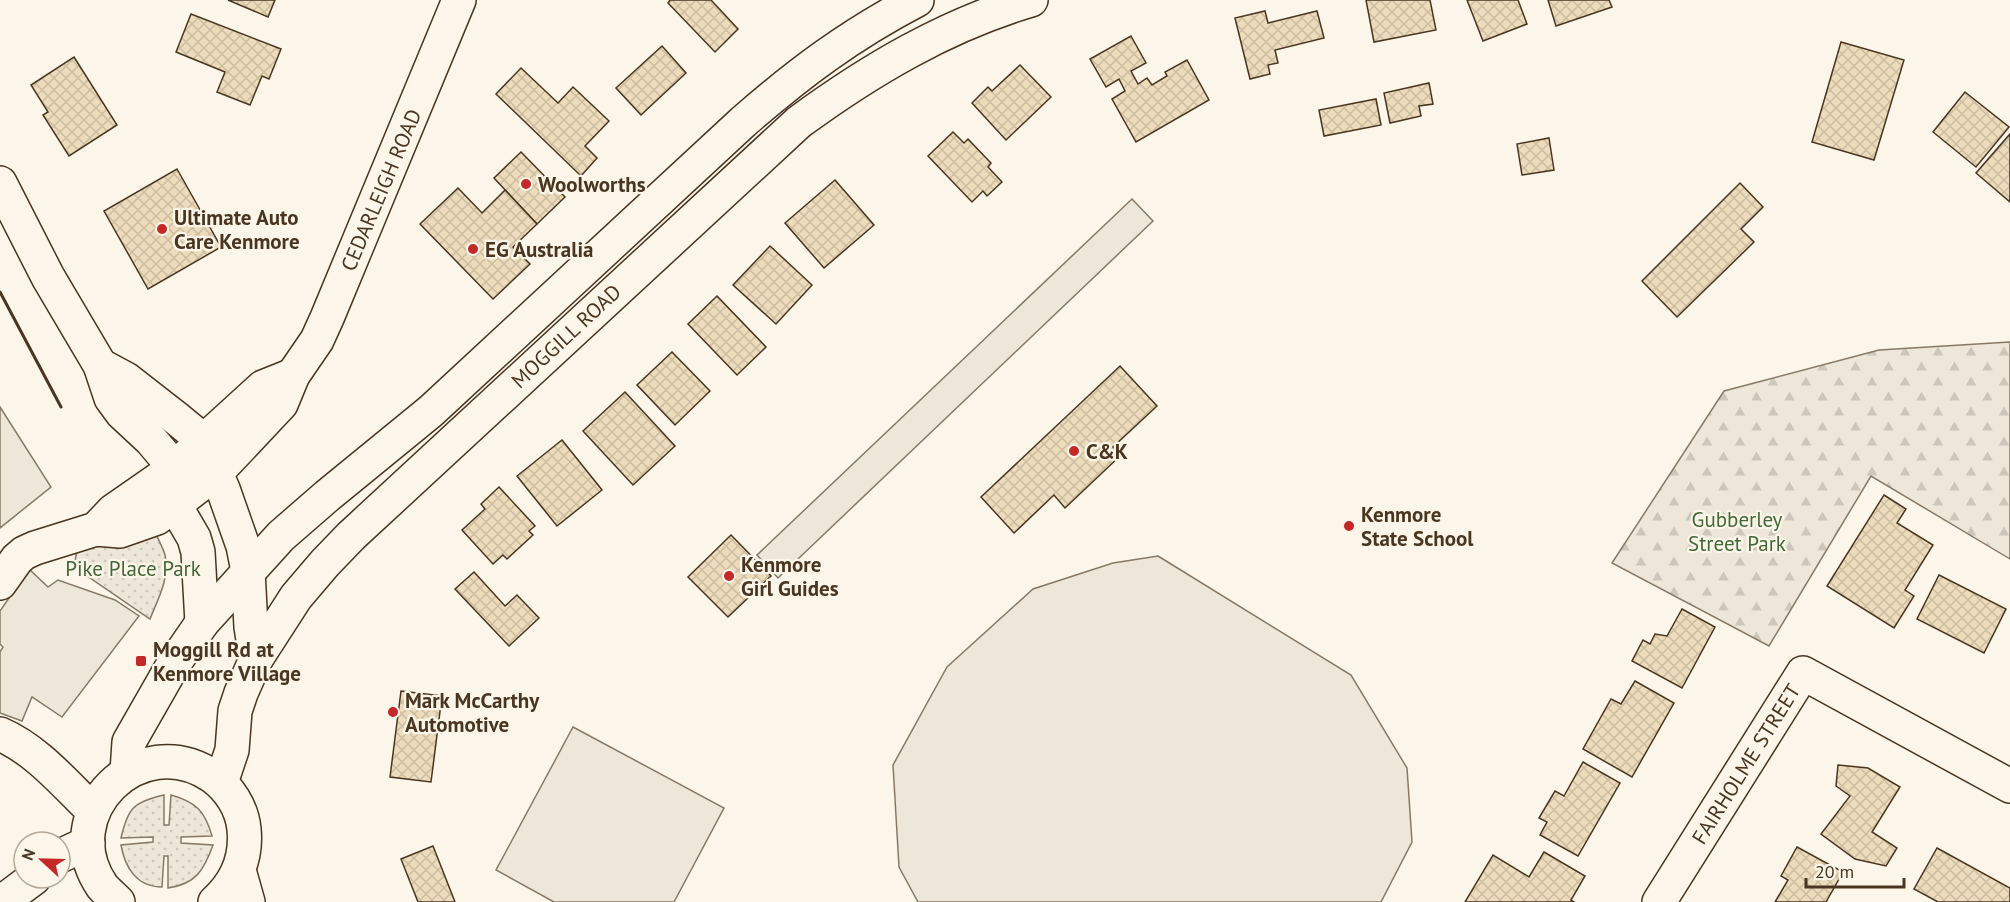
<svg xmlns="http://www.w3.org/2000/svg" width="2010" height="902" viewBox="0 0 2010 902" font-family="'PT Sans',sans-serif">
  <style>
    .forest { fill: url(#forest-firs); stroke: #887966; stroke-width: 1.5 }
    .park { fill: url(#park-dots); stroke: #887966; stroke-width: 1.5 }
    .pitch { fill: #ede6d9; stroke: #887966; stroke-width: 1.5 }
    .parking { fill: #ede7d9; stroke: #887966; stroke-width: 1.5 }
    .building { fill: url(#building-cross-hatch); stroke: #4a3520; stroke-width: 1.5 }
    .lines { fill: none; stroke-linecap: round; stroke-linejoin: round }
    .minor-casing { stroke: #4a3520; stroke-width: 36 }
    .major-casing { stroke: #4a3520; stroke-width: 36 }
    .highway-casing { stroke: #4a3520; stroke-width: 36 }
    .minor { stroke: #fbf6e9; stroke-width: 33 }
    .major { stroke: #fbf6e9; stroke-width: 33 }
    .highway { stroke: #fbf6e9; stroke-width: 33 }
    .wall { stroke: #4a3520; stroke-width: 3 }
    .poi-dot { fill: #c62828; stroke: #fbf6e9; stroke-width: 2 }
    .labels { text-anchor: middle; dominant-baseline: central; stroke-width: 4.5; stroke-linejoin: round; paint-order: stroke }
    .poi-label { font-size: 21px; font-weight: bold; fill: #4a3520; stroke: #fbf6e9; text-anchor: start }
    .street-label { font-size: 21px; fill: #4a3520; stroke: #fbf6e9 }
    .park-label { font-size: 21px; fill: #436837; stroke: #fbf6e9 }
  </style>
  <defs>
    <pattern id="forest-firs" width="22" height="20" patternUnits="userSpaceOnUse" patternTransform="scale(1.5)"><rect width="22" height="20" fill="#ede6d9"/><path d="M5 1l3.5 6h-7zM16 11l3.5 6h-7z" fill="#cdc6ba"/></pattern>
    <pattern id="park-dots" width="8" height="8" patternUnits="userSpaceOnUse" patternTransform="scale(1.5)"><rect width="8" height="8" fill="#ede6d9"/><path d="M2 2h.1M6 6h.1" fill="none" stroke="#cdc6ba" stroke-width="1.8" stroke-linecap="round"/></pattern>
    <pattern id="building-cross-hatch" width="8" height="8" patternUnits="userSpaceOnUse" patternTransform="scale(1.5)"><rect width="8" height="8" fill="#ecdcbc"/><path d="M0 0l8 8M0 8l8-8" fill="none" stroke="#ccbda1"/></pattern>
  </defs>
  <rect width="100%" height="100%" fill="#fbf6e9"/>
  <path class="forest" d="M 2010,342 L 2010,559 L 1871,476 L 1769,646 L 1612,563 L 1724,391 L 1879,350 Z"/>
  <g class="park">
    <path d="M 154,529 C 157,538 163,547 165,555 C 170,578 158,599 150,619 L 77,569 L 75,561 L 77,550 Z"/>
    <path d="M 164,795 L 164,825 L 169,825 L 171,795 C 196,802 205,811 212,836 L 181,837 L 181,843 L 213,845 C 204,870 196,884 168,888 L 168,856 L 164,856 L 162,887 C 137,887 125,868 121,845 L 153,842 L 153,837 L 121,838 C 128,807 134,802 164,795 Z"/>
  </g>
  <g class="pitch">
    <path d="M 1158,556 L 1351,675 L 1407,768 L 1412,842 L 1381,902 L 918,902 L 899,867 L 893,765 L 947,667 L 1033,589 L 1113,563 Z"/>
    <path d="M 573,727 L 724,808 L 674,902 L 554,902 L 496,870 Z"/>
  </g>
  <g class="parking">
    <path d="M 1132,199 L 1153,221 L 778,578 L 757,555 Z"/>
    <path d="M 0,407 L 51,487 L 0,528 Z"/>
    <path d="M 29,569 L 48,587 L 58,580 L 115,600 L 139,616 L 62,717 L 32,697 L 22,721 L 0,713 L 0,652 L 3,647 L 0,644 L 0,611 Z"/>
  </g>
  <g class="building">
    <path d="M 228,0 L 275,0 L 268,17 Z"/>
    <path d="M 670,0 L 711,0 L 738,29 L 715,52 L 668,3 Z"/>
    <path d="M 1366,0 L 1430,0 L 1436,30 L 1374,42 Z"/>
    <path d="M 1467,0 L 1518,0 L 1527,24 L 1483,41 Z"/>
    <path d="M 1548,0 L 1609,0 L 1612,7 L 1556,26 Z"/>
    <path d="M 1265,11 L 1268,23 L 1317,11 L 1324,38 L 1275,50 L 1278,63 L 1268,65 L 1270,74 L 1250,79 L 1235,18 Z"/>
    <path d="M 191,14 L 281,49 L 269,79 L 262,76 L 250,105 L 217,92 L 225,72 L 176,52 Z"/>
    <path d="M 1131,36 L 1146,63 L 1131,71 L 1138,84 L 1147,78 L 1152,85 L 1167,76 L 1165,72 L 1187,60 L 1209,100 L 1136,142 L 1112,99 L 1125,91 L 1119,79 L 1106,87 L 1090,59 Z"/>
    <path d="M 1841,42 L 1904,60 L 1874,160 L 1812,142 Z"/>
    <path d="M 662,46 L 686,73 L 641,115 L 616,88 Z"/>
    <path d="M 74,57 L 117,125 L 69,156 L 43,115 L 48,112 L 31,85 Z"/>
    <path d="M 1020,65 L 1051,97 L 1006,140 L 972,103 L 988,87 L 992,91 Z"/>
    <path d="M 521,68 L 558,103 L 573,87 L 609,121 L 585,146 L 597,158 L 581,176 L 496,94 Z"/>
    <path d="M 1429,83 L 1433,104 L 1419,106 L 1421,116 L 1390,123 L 1384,93 Z"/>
    <path d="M 1965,92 L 2009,127 L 1976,167 L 1933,132 Z"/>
    <path d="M 1376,99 L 1381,125 L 1324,136 L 1319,110 Z"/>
    <path d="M 953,132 L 964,143 L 968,139 L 991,163 L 988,167 L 1002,182 L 987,196 L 983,191 L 972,202 L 928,156 Z"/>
    <path d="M 2010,134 L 2010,202 L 1976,173 Z"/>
    <path d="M 1549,138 L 1554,170 L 1522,175 L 1517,144 Z"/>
    <path d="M 521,152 L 565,197 L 537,224 L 494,178 Z"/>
    <path d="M 177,169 L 221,247 L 148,289 L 104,211 Z"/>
    <path d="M 835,180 L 874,225 L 824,268 L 785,223 Z"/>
    <path d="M 1740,183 L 1763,207 L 1741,229 L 1754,242 L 1677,317 L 1642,281 Z"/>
    <path d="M 458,188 L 482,213 L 505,190 L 537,224 L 513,247 L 530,264 L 493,299 L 420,224 Z"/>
    <path d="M 770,246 L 812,285 L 776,324 L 733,285 Z"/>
    <path d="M 717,296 L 766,347 L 737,375 L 688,324 Z"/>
    <path d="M 672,352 L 710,391 L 675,425 L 637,385 Z"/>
    <path d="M 1120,366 L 1157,406 L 1113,447 L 1121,455 L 1065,508 L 1054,495 L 1014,533 L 981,497 Z"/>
    <path d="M 625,392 L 675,446 L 633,485 L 583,431 Z"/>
    <path d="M 562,440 L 602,490 L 557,526 L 517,476 Z"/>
    <path d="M 499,487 L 535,526 L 529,531 L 533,535 L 507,559 L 503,555 L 493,564 L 462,530 L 485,509 L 481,504 Z"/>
    <path d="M 1884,495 L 1906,509 L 1897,523 L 1933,545 L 1905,590 L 1914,596 L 1894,628 L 1827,586 Z"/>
    <path d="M 731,535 L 771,576 L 728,617 L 688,577 Z"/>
    <path d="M 474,572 L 505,606 L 517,595 L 539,618 L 509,646 L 455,589 Z"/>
    <path d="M 1939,575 L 2006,609 L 1984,653 L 1917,619 Z"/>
    <path d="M 1682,609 L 1715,627 L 1682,688 L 1632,661 L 1643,640 L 1650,644 L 1655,634 L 1667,636 Z"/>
    <path d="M 1635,681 L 1674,703 L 1632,777 L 1583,749 L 1611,699 L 1621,704 Z"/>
    <path d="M 401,691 L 442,696 L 431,782 L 390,777 Z"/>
    <path d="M 1583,762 L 1620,783 L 1578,856 L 1540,835 L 1547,822 L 1539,818 L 1555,791 L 1564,796 Z"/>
    <path d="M 1838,765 L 1868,768 L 1900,787 L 1872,832 L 1897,848 L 1886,866 L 1855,859 L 1821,834 L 1850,796 L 1836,786 Z"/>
    <path d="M 433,846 L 455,902 L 418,902 L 401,859 Z"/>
    <path d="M 1797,847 L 1843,872 L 1826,902 L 1775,902 L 1788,880 L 1781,876 Z"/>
    <path d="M 1937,848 L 2010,888 L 2010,902 L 1938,902 L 1914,889 Z"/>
    <path d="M 1544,852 L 1585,876 L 1571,900 L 1574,902 L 1465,902 L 1493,855 L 1529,877 Z"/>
  </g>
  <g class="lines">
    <defs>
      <g id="minor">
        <path d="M 0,183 L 48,277 L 100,365 L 111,398 L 122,413 L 151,440 L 167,459 L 172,470 L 180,514 L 194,538 L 198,552 L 202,623"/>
        <path d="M 100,365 L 126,379 L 176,418 L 193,432 L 202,442 L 223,489 L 243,546 L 248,571 L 251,627 L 256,659"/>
        <path d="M 96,529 L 113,511 L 172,470 L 263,387 L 293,375"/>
        <path d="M 0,583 L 17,559 L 24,553 L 35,548 L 96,529 L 120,531 L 157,518 L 217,472 L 281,404 L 293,375 L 317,340 L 327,318 L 459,0"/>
        <path d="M 0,734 C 37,750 65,784 93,811"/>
        <path d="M 1659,902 L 1803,673 L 2010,786"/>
      </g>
      <g id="major">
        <path d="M 60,856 L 88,843"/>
        <path d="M 239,870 L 248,902"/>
        <path d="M 2,902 L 34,878"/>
      </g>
      <g id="highway">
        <path d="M 127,772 L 129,742 L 173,665 L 202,623 L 281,536 L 327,496 L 431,411 L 743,122 C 799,73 850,35 917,0"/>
        <path d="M 221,783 L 232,750 L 235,711 L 241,693 L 256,659 L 296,597 L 325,563 L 351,536 L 799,122 C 870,70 946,25 1031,0"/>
        <path d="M 118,902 C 113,897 106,891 102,886 C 53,814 139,727 212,776 C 229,788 242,808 244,829 C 247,858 236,883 215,902"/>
      </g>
    </defs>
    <use href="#minor" class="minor-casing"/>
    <use href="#major" class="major-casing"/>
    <use href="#highway" class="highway-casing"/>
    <use href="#minor" class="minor"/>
    <use href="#major" class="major"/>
    <use href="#highway" class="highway"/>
    <path class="wall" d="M 0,292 L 61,407"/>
  </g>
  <g class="poi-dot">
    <circle cx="526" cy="184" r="6"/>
    <circle cx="162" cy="229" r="6"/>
    <circle cx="473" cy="249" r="6"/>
    <circle cx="1074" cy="451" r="6"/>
    <circle cx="1349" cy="526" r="6"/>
    <circle cx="729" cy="576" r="6"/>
    <rect x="135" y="655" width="12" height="12" rx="3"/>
    <circle cx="393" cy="712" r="6"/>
  </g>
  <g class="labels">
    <g class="poi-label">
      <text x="538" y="184">Woolworths</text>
      <text x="174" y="217">Ultimate Auto<tspan x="174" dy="24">Care Kenmore</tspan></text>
      <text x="485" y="249">EG Australia</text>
      <text x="1086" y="451">C&amp;K</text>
      <text x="1361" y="514">Kenmore<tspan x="1361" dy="24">State School</tspan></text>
      <text x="741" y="564">Kenmore<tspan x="741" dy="24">Girl Guides</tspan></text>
      <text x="153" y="649">Moggill Rd at<tspan x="153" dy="24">Kenmore Village</tspan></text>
      <text x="405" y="700">Mark McCarthy<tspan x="405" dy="24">Automotive</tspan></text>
    </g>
    <g class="street-label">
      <text transform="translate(381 190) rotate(-67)">CEDARLEIGH ROAD</text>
      <text transform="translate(566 336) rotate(-43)">MOGGILL ROAD</text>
      <text transform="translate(1746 764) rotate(-58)">FAIRHOLME STREET</text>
    </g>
    <g class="park-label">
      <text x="1737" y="519">Gubberley<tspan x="1737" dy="24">Street Park</tspan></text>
      <text x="133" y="568">Pike Place Park</text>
    </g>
  </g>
  <g transform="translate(42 860) rotate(292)"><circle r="28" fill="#fbf6e9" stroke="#b4a999" stroke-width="1.5"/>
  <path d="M0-4.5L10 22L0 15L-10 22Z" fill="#c62828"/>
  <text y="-9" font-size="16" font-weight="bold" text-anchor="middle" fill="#4a3520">N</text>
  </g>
  <path d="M1806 878v9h98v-9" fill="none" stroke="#4a3520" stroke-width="3"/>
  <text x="1815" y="878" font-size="18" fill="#4a3520" stroke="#fbf6e9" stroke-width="4.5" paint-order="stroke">20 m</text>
</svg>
